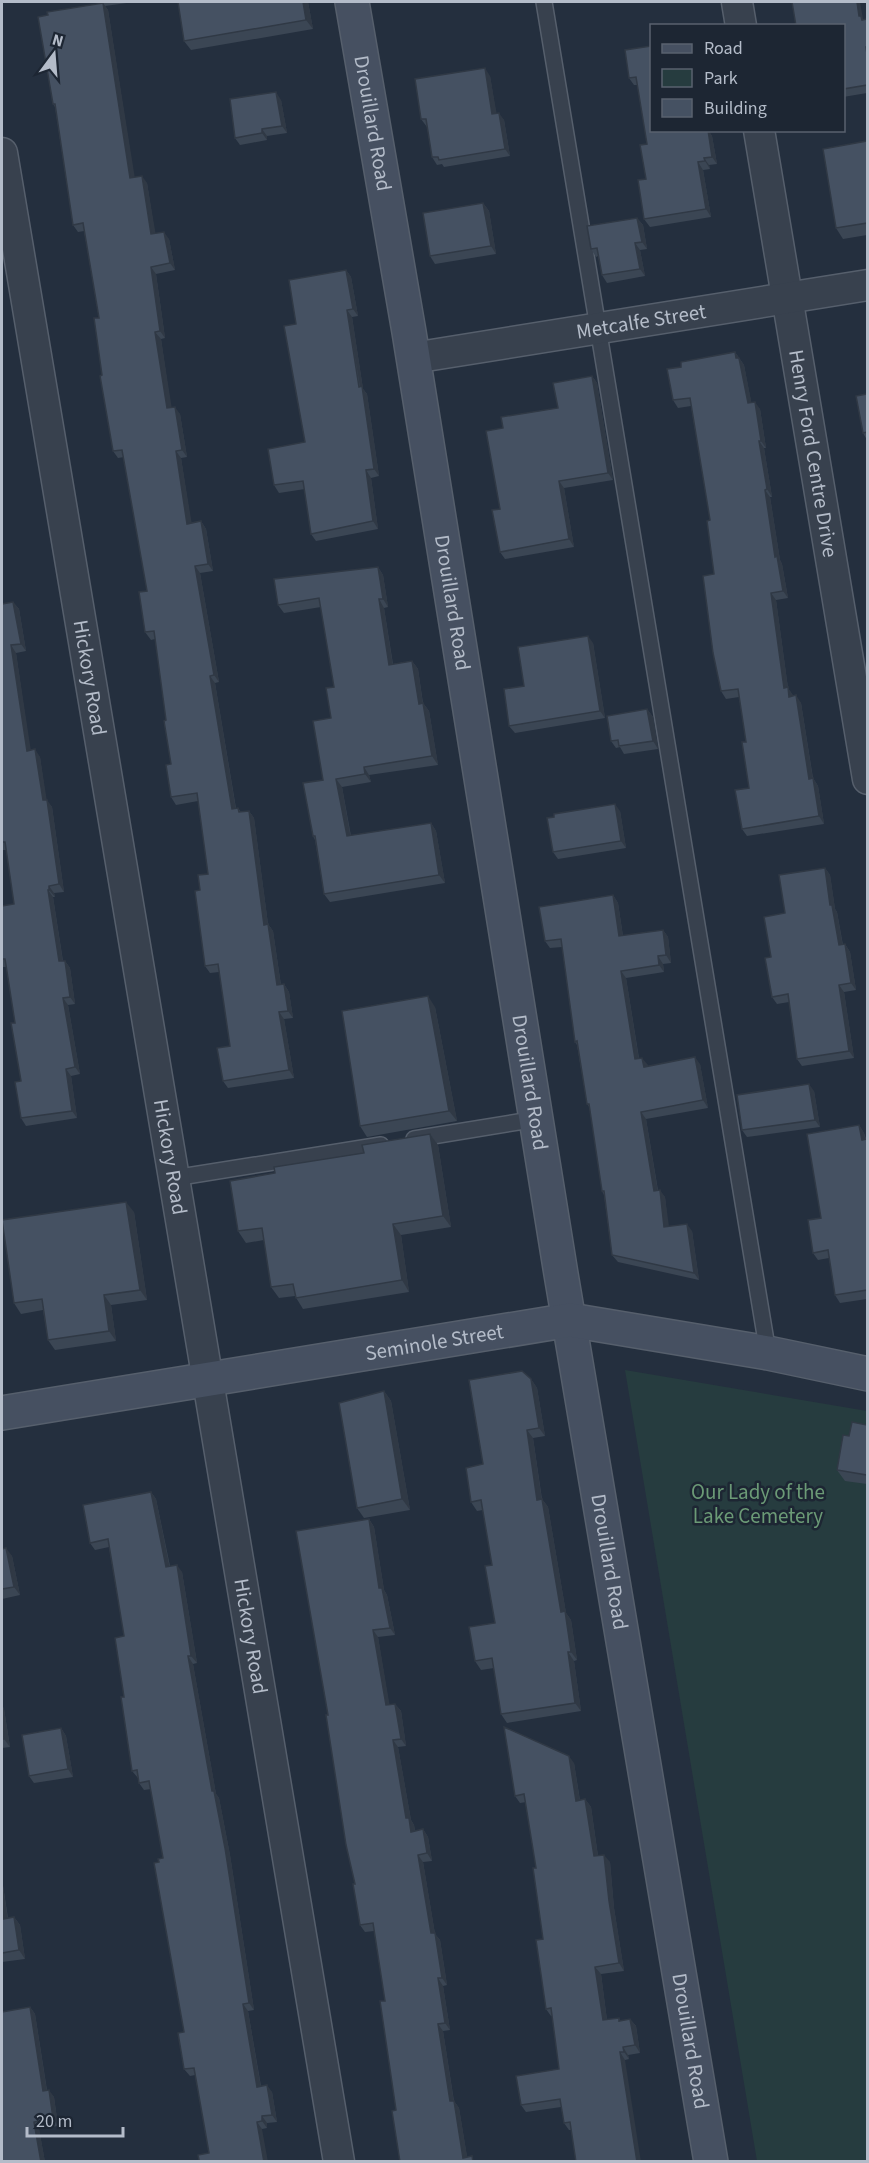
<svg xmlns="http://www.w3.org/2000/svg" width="869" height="2163" viewBox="0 0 869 2163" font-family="'Source Sans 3',sans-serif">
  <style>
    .green { fill: #263c3f }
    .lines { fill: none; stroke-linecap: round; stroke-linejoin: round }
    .lane-casing { stroke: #565f6c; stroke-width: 18 }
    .street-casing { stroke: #565f6c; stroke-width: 33 }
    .secondary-casing { stroke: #565f6c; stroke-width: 36 }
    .lane { stroke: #38414e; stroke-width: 15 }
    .street { stroke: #38414e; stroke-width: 30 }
    .secondary { stroke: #465061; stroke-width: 33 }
    .wall { fill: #3b4654 }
    .shaded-wall { fill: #303945 }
    .building { fill: #455162; stroke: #303945; stroke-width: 1.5 }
    .labels { text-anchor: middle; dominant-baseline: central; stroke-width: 5; stroke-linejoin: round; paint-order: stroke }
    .street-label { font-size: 21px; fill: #b4bcc9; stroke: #1d2633 }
    .park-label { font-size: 21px; fill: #6b9a76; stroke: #1d2633 }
  </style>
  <rect width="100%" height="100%" fill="#242f3e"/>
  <path class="green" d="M 625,1370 L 867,1411 L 867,2161 L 757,2161 Z"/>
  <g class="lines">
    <defs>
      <g id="lane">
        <path d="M 544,2 L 768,1353"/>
        <path d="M 414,1139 L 537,1119"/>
        <path d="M 174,1178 L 381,1145"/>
      </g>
      <g id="street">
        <path d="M 737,2 L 741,26"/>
        <path id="s1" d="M 759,130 L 868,779"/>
        <path id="s2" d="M 2,153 L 339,2162"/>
        <path id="s3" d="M 413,358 L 868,285"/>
      </g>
      <g id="secondary">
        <path id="s4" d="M 352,2 L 409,332 L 561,1274 L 711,2162"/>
        <path id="s5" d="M 2,1413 L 570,1320 L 768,1353 L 868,1374"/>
      </g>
    </defs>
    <use href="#lane" class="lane-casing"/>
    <use href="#street" class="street-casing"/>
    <use href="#secondary" class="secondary-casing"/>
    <use href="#lane" class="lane"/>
    <use href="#street" class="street"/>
    <use href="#secondary" class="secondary"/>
  </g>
  <g class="wall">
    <path d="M 101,2 L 134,2 L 105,6 L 108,10 L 134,177 L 147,183 L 155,234 L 169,239 L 175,270 L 156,274 L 165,338 L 161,339 L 171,408 L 180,414 L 187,457 L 181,458 L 191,523 L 201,521 L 206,529 L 213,571 L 200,573 L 219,682 L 215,683 L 236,808 L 238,808 L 241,812 L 249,811 L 254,818 L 268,924 L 273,931 L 281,985 L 284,984 L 289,992 L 293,1018 L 284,1019 L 294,1078 L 228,1088 L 223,1081 L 230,1046 L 219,972 L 210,973 L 205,966 L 200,890 L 208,874 L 198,801 L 176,805 L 171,797 L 171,764 L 166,720 L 155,639 L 151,640 L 145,632 L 147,591 L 124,457 L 118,458 L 113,451 L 102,375 L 99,318 L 84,231 L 78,232 L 73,225 L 55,107 L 53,104 L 48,15 L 102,3 Z"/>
    <path d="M 308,2 L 313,29 L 191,50 L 184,41 Z"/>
    <path d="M 863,19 L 867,19 L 867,93 L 843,97 L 843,26 Z"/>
    <path d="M 651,46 L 651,130 L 708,130 L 712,136 L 717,164 L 709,165 L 710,169 L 703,170 L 711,217 L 650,227 L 644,219 L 647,144 L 638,85 L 634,85 L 629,78 Z"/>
    <path d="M 490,76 L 496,113 L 504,120 L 510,156 L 444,167 L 442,164 L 437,165 L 432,157 L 427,127 L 421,119 Z"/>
    <path d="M 281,100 L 287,133 L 267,136 L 267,140 L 240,145 L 235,138 Z"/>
    <path d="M 867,141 L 867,235 L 843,239 L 836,228 Z"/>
    <path d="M 483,203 L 489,211 L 496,254 L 435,264 L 430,256 Z"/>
    <path d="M 637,218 L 643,225 L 647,249 L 640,250 L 645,276 L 607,283 L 602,275 L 598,256 L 596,257 L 591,249 Z"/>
    <path d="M 346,270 L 351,277 L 358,316 L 352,317 L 363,389 L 367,394 L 379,476 L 371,478 L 378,529 L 316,541 L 311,534 L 305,489 L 279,493 L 274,485 L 305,442 L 296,324 Z"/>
    <path d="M 735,352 L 744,365 L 751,402 L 760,409 L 766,448 L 764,448 L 772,497 L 770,497 L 780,560 L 782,564 L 788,598 L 776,600 L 788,688 L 793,696 L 801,703 L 813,778 L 818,786 L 824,824 L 747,836 L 742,829 L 749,788 L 746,742 L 739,697 L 726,699 L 721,691 L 710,520 L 691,406 L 678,408 L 673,400 L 681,367 Z"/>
    <path d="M 592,376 L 597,383 L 613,480 L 564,488 L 574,547 L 505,559 L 500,552 L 503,428 L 558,408 Z"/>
    <path d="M 867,394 L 867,440 L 863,433 Z"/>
    <path d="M 378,567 L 383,575 L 388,607 L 384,608 L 393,664 L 412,661 L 418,669 L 423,703 L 429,711 L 438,765 L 369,775 L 371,782 L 342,787 L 351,836 L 431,823 L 436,831 L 445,883 L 330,902 L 324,894 L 315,840 L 313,836 L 323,780 L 331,718 L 334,687 L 321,607 L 284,613 L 278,605 Z"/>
    <path d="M 13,602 L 19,609 L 26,651 L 16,653 L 30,750 L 40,757 L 46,800 L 52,807 L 64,892 L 54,893 L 55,897 L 53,897 L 63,961 L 65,961 L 70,968 L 75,1004 L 68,1005 L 80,1074 L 71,1076 L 77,1118 L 26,1126 L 21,1118 L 21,1081 L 15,1023 L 7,967 L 2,967 L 2,906 L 14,904 L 6,850 L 2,850 L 2,604 Z"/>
    <path d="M 593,643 L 605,718 L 515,733 L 509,726 L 524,686 Z"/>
    <path d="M 647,709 L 653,717 L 658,749 L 624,754 L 620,747 L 616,748 L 611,741 Z"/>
    <path d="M 620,811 L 626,848 L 558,859 L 553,852 Z"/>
    <path d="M 825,868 L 830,875 L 835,909 L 837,912 L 843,945 L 845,944 L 850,952 L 856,990 L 844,992 L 854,1058 L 802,1066 L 797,1059 L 789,1002 L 777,1004 L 772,997 L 785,913 Z"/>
    <path d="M 613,895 L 618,903 L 623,936 L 663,930 L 668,937 L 671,963 L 663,964 L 664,972 L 626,978 L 639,1058 L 648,1066 L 700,1064 L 708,1108 L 646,1119 L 658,1190 L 665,1197 L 668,1226 L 692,1231 L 699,1280 L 618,1262 L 612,1255 L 604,1195 L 602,1191 L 590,1108 L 587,1104 L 577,1045 L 575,1042 L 562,947 L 550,948 L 545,941 Z"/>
    <path d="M 435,1007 L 457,1121 L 367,1137 L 360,1126 Z"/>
    <path d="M 814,1091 L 820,1127 L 747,1137 L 742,1130 Z"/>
    <path d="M 859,1125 L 864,1133 L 866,1139 L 867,1139 L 867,1299 L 840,1303 L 835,1295 L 829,1258 L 818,1260 L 813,1253 L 821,1218 Z"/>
    <path d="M 430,1134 L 438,1145 L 451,1227 L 401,1235 L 409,1292 L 303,1309 L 295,1296 L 279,1298 L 271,1287 L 264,1240 L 246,1243 L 238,1231 L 275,1173 L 364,1153 Z"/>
    <path d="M 134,1212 L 147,1300 L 111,1305 L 116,1341 L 55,1350 L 48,1340 L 43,1310 L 21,1314 L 14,1303 Z"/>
    <path d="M 531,1379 L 537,1388 L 545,1436 L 533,1438 L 542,1499 L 548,1507 L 566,1613 L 571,1620 L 577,1660 L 574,1661 L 581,1711 L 507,1723 L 501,1714 L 494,1668 L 481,1670 L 475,1661 L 495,1623 L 492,1565 L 483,1510 L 477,1511 L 471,1502 Z"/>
    <path d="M 384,1391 L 391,1401 L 410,1510 L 364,1518 L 357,1508 Z"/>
    <path d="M 867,1425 L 867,1484 L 845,1481 L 837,1470 L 849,1436 Z"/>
    <path d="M 151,1492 L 156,1499 L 170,1566 L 182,1572 L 197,1663 L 193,1664 L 216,1794 L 219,1798 L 230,1855 L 254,2010 L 248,2011 L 261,2086 L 272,2092 L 277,2122 L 267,2123 L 267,2128 L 262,2129 L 199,2160 L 209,2153 L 195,2075 L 190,2076 L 184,2069 L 184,2032 L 159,1862 L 163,1858 L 151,1789 L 144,1790 L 139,1783 L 138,1778 L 132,1771 L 124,1697 L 124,1636 L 109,1547 L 95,1550 L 90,1543 Z"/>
    <path d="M 369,1519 L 374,1527 L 384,1590 L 387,1595 L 395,1635 L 378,1637 L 389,1705 L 395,1704 L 401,1711 L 406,1746 L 398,1747 L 411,1820 L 414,1825 L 415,1831 L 423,1829 L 428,1837 L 432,1861 L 423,1862 L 435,1934 L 440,1940 L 447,1985 L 443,1986 L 450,2030 L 443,2031 L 454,2101 L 459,2108 L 467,2157 L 473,2162 L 396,2110 L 385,2001 L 374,1931 L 365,1932 L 360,1925 L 355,1884 L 328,1715 Z"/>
    <path d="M 2,1549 L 12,1556 L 20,1595 L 2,1599 Z"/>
    <path d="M 2,1705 L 4,1709 L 10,1747 L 2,1748 Z"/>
    <path d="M 61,1728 L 66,1736 L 73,1777 L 34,1783 L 29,1776 Z"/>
    <path d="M 574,1763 L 580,1800 L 585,1799 L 591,1807 L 598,1856 L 610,1862 L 614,1908 L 624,1971 L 601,1974 L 607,2020 L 619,2018 L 621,2021 L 630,2019 L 636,2026 L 640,2053 L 628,2055 L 629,2059 L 625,2060 L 571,2130 L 569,2130 L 564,2123 L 561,2107 L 526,2112 L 521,2105 L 559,2069 L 552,2016 L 551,2016 L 546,2009 L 543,1939 L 536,1868 L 526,1802 L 520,1803 L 515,1796 Z"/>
    <path d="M 2,1879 L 8,1918 L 14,1917 L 20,1925 L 25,1959 L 2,1962 Z"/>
    <path d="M 30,2007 L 35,2014 L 47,2090 L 54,2097 L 58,2126 L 39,2129 L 45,2162 L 2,2162 Z"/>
  </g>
  <g class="shaded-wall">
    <path d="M 303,2 L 308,2 L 313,29 L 306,20 Z"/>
    <path d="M 857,2 L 860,2 L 863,19 L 866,27 L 859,16 Z"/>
    <path d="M 103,3 L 108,10 L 136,185 L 130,178 Z"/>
    <path d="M 485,68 L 490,76 L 498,121 L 492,114 Z"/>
    <path d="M 276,92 L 281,100 L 287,133 L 282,126 Z"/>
    <path d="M 499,113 L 504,120 L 510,156 L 505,149 Z"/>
    <path d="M 262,129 L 267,136 L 267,140 L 262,133 Z"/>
    <path d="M 708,130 L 712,136 L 717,164 L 712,157 Z"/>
    <path d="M 704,158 L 709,165 L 710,169 L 705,161 Z"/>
    <path d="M 698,162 L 703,170 L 711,217 L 706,209 Z"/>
    <path d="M 142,176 L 147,183 L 157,242 L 151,234 Z"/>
    <path d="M 483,203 L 489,211 L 496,254 L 491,246 Z"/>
    <path d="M 637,218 L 643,225 L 647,249 L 642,242 Z"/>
    <path d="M 164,232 L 169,239 L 175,270 L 170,263 Z"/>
    <path d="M 635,243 L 640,250 L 645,276 L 640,269 Z"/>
    <path d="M 151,267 L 156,274 L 165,338 L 160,331 Z"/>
    <path d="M 346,270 L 351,277 L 358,316 L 353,309 Z"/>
    <path d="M 347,310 L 352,317 L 363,389 L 367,394 L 379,476 L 374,469 Z"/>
    <path d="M 155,332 L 161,339 L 173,416 L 167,408 Z"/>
    <path d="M 735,352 L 744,365 L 753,410 L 748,403 Z"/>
    <path d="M 592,376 L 597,383 L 613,480 L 608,473 Z"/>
    <path d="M 755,402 L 760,409 L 766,448 L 761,441 Z"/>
    <path d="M 175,407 L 180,414 L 187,457 L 182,450 Z"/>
    <path d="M 759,441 L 764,448 L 772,497 L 767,489 Z"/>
    <path d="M 176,451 L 181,458 L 193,531 L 187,524 Z"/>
    <path d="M 366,470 L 371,478 L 378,529 L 373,521 Z"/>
    <path d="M 559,481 L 564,488 L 574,547 L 569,539 Z"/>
    <path d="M 765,490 L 770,497 L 780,560 L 782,564 L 788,598 L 783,591 L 775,557 Z"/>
    <path d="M 201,521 L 206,529 L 213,571 L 208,564 Z"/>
    <path d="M 195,566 L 200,573 L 219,682 L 214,675 Z"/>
    <path d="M 378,567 L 383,575 L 388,607 L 383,599 Z"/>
    <path d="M 771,593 L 776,600 L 788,688 L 793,695 L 794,704 L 784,688 Z"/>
    <path d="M 379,599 L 384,608 L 394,673 L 389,665 Z"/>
    <path d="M 13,602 L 19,609 L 26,651 L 21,644 Z"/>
    <path d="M 588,636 L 593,643 L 605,718 L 600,711 Z"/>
    <path d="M 11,645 L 16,653 L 32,758 L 27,751 Z"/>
    <path d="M 412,661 L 418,669 L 424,712 L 419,704 Z"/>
    <path d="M 210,676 L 215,683 L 237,816 L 232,809 Z"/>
    <path d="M 796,695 L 801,703 L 814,786 L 809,779 Z"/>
    <path d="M 423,703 L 429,711 L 438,765 L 432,756 Z"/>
    <path d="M 647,709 L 653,717 L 658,749 L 653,741 Z"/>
    <path d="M 35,749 L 40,757 L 48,808 L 43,800 Z"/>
    <path d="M 364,767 L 369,775 L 371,782 L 365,774 Z"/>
    <path d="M 813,778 L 818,786 L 824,824 L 819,816 Z"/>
    <path d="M 336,779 L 342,787 L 352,845 L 347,836 Z"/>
    <path d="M 47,800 L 52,807 L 64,892 L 59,884 Z"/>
    <path d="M 615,804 L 620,811 L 626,848 L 621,841 Z"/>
    <path d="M 249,811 L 254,818 L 268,924 L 273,931 L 282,993 L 277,985 L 264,925 Z"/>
    <path d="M 431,823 L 436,831 L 445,883 L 439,875 Z"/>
    <path d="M 825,868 L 830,875 L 835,909 L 837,912 L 844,953 L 839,945 L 830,905 Z"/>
    <path d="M 49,886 L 54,893 L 55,897 L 49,890 Z"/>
    <path d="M 48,890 L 53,897 L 64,969 L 59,961 Z"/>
    <path d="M 613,895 L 618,903 L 624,944 L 619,936 Z"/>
    <path d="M 663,930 L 668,937 L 671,963 L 666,955 Z"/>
    <path d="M 845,944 L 850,952 L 856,990 L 851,983 Z"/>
    <path d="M 658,956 L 663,964 L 664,972 L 659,965 Z"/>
    <path d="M 65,961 L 70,968 L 75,1004 L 70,997 Z"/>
    <path d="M 621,971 L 626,978 L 640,1066 L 635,1059 Z"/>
    <path d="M 284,984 L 289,992 L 293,1018 L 288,1011 Z"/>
    <path d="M 839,985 L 844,992 L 854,1058 L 849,1051 Z"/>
    <path d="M 428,996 L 435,1007 L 457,1121 L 449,1111 Z"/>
    <path d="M 63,998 L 68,1005 L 80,1074 L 75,1067 Z"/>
    <path d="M 279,1012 L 284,1019 L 294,1078 L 289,1070 Z"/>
    <path d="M 695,1057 L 700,1064 L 708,1108 L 703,1100 Z"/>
    <path d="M 642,1058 L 648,1065 L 649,1074 L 644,1067 Z"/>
    <path d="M 66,1069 L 71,1076 L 77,1118 L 72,1111 Z"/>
    <path d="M 809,1084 L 814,1091 L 820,1127 L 815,1120 Z"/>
    <path d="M 641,1112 L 646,1119 L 659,1198 L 654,1191 Z"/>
    <path d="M 859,1125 L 864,1133 L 867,1147 L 862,1140 Z"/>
    <path d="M 430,1134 L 438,1145 L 451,1227 L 443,1216 Z"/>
    <path d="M 660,1190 L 665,1197 L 670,1234 L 664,1227 Z"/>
    <path d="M 126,1202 L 134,1212 L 147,1300 L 140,1290 Z"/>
    <path d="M 393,1224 L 401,1235 L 409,1292 L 402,1280 Z"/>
    <path d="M 687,1224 L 692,1231 L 699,1280 L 694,1273 Z"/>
    <path d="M 104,1295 L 111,1305 L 116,1341 L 109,1331 Z"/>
    <path d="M 531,1379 L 537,1388 L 545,1436 L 539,1428 Z"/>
    <path d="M 384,1391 L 391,1401 L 410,1510 L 402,1499 Z"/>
    <path d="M 527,1430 L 533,1438 L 543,1508 L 537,1500 Z"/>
    <path d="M 151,1492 L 156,1499 L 171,1574 L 166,1567 Z"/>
    <path d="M 542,1499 L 548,1507 L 566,1613 L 571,1620 L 577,1660 L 571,1652 L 561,1612 Z"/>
    <path d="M 369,1519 L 374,1527 L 384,1590 L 387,1595 L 395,1635 L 390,1628 L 379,1588 Z"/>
    <path d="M 6,1548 L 12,1556 L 20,1595 L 14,1587 Z"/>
    <path d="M 177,1565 L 182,1572 L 197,1663 L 191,1656 Z"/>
    <path d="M 373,1630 L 378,1637 L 391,1713 L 386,1705 Z"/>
    <path d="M 568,1652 L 574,1661 L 581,1711 L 575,1703 Z"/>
    <path d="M 188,1656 L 193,1664 L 216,1794 L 219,1798 L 230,1855 L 254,2010 L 249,2003 Z"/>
    <path d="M 395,1704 L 401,1711 L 406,1746 L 401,1739 Z"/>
    <path d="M 2,1705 L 4,1709 L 10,1747 L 4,1739 L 2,1719 Z"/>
    <path d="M 61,1728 L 66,1736 L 73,1777 L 68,1769 Z"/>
    <path d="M 393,1740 L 398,1747 L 411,1820 L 414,1825 L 416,1839 L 411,1832 L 406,1818 Z"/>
    <path d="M 569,1756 L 574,1763 L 581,1808 L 576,1801 Z"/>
    <path d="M 585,1799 L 591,1807 L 599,1864 L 594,1856 Z"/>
    <path d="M 423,1829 L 428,1837 L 432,1861 L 427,1853 Z"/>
    <path d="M 418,1855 L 423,1862 L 435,1934 L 440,1940 L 447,1985 L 442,1978 L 431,1933 Z"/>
    <path d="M 604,1855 L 610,1862 L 614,1908 L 624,1971 L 619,1963 L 609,1901 Z"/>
    <path d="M 2,1879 L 9,1927 L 3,1919 L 2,1908 Z"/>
    <path d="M 14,1917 L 20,1925 L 25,1959 L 19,1950 Z"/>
    <path d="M 595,1967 L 601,1974 L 608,2028 L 603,2020 Z"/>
    <path d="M 438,1978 L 443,1986 L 450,2030 L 445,2023 Z"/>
    <path d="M 243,2004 L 248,2011 L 262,2094 L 257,2087 Z"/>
    <path d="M 30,2007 L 35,2014 L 48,2098 L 43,2091 Z"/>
    <path d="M 630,2019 L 636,2026 L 640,2053 L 635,2045 Z"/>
    <path d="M 438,2024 L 443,2031 L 455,2109 L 450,2101 Z"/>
    <path d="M 623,2047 L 628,2055 L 629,2059 L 624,2052 Z"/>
    <path d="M 620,2052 L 625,2060 L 641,2162 L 637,2162 Z"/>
    <path d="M 267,2085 L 272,2092 L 277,2122 L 272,2115 Z"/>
    <path d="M 49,2090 L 54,2097 L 58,2126 L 53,2118 Z"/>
    <path d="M 454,2101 L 459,2108 L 468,2162 L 463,2158 Z"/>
    <path d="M 262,2116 L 267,2123 L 267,2128 L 262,2121 Z"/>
    <path d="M 34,2122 L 39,2129 L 45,2162 L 41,2162 Z"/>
    <path d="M 257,2122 L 262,2129 L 268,2162 L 264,2162 Z"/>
  </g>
  <g class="building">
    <path d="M 178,2 L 303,2 L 306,20 L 184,41 Z"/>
    <path d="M 792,2 L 857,2 L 859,16 L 861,16 L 862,20 L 867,19 L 867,47 L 866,47 L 867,54 L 867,85 L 843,89 L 843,26 L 796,26 Z"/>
    <path d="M 103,3 L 130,178 L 142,176 L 151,234 L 164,232 L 170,263 L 151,267 L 160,331 L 155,332 L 167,408 L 175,407 L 182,450 L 176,451 L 187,524 L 201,521 L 208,564 L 195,566 L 214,675 L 210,676 L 232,809 L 238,808 L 239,812 L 249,811 L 264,925 L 268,924 L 277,985 L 284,984 L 288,1011 L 279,1012 L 289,1070 L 223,1081 L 217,1048 L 230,1046 L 218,964 L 205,966 L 195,891 L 200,890 L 198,875 L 208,874 L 197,793 L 171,797 L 166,765 L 171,764 L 164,721 L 166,720 L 154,631 L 145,632 L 139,592 L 147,591 L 122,450 L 113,451 L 100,376 L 102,375 L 94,318 L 99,318 L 83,223 L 73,225 L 55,104 L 53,104 L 38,17 L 48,15 L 47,12 Z"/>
    <path d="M 651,46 L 651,130 L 708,130 L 712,157 L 704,158 L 705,161 L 698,162 L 706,209 L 644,219 L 638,180 L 646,179 L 640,145 L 647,144 L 636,77 L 629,78 L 625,50 Z"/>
    <path d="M 485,68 L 492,114 L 499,113 L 505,149 L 439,160 L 438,157 L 432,157 L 426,119 L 421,119 L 415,79 Z"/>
    <path d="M 276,92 L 282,126 L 262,129 L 262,133 L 235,138 L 230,99 Z"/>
    <path d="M 867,141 L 867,223 L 836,228 L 823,149 Z"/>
    <path d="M 483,203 L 491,246 L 430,256 L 423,213 Z"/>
    <path d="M 637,218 L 642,242 L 635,243 L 640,269 L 602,275 L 597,248 L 591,249 L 587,226 Z"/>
    <path d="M 346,270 L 353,309 L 347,310 L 359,387 L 362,386 L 374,469 L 366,470 L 373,521 L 311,534 L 303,481 L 274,485 L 268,449 L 305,442 L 284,326 L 296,324 L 289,280 Z"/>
    <path d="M 735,352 L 736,358 L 739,358 L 748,403 L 755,402 L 761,441 L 759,441 L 767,489 L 765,490 L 775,557 L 777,556 L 783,591 L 771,593 L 784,688 L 788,687 L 789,697 L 796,695 L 809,779 L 813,778 L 819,816 L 742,829 L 735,790 L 749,788 L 742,742 L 746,742 L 738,689 L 721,691 L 713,653 L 703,576 L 714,574 L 707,521 L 710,520 L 690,398 L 673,400 L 667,369 L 681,367 L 681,362 Z"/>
    <path d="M 592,376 L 608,473 L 559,481 L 569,539 L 500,552 L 492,510 L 500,509 L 486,431 L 503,428 L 501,417 L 558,408 L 553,383 Z"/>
    <path d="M 867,394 L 867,432 L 863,433 L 856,396 Z"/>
    <path d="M 378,567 L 383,599 L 379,599 L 389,665 L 412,661 L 419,704 L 423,703 L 432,756 L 364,767 L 365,774 L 336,779 L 347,836 L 431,823 L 439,875 L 324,894 L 315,836 L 313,836 L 303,783 L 323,780 L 313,721 L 331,718 L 326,688 L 334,687 L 319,598 L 278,605 L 274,579 Z"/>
    <path d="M 13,602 L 21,644 L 11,645 L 27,751 L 35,749 L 43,800 L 47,800 L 59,884 L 49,886 L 49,890 L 48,890 L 59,961 L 65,961 L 70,997 L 63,998 L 75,1067 L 66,1069 L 72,1111 L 21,1118 L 15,1082 L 21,1081 L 11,1023 L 15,1023 L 5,959 L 2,959 L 2,906 L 14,904 L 5,842 L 2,842 L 2,604 Z"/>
    <path d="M 588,636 L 600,711 L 509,726 L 504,689 L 524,686 L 518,647 Z"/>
    <path d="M 647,709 L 653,741 L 619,746 L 618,740 L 611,741 L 607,716 Z"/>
    <path d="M 615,804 L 621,841 L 553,852 L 547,818 L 554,817 L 554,814 Z"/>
    <path d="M 825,868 L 830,905 L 832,905 L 839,945 L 845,944 L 851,983 L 839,985 L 849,1051 L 797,1059 L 788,994 L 772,997 L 765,958 L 771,957 L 764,917 L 785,913 L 779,875 Z"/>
    <path d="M 613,895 L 619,936 L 663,930 L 666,955 L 658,956 L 659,965 L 621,971 L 635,1059 L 642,1058 L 644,1067 L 695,1057 L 703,1100 L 641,1112 L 654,1191 L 660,1190 L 664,1227 L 687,1224 L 694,1273 L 612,1255 L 604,1191 L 602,1191 L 589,1104 L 587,1104 L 577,1041 L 575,1042 L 561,939 L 545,941 L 539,907 Z"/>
    <path d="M 428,996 L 449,1111 L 360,1126 L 342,1011 Z"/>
    <path d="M 809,1084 L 815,1120 L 742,1130 L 737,1095 Z"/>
    <path d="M 859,1125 L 862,1140 L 867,1139 L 867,1290 L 835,1295 L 828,1250 L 813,1253 L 808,1220 L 821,1218 L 807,1134 Z"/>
    <path d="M 430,1134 L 443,1216 L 393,1224 L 402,1280 L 296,1298 L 293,1284 L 271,1287 L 262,1228 L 238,1231 L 230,1181 L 275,1173 L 274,1167 L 364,1153 L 362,1145 Z"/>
    <path d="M 126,1202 L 140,1290 L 104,1295 L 109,1331 L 48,1340 L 42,1299 L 14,1303 L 2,1220 Z"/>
    <path d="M 522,1371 L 531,1379 L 539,1428 L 527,1430 L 537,1500 L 542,1499 L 561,1612 L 565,1611 L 571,1652 L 568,1652 L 575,1703 L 501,1714 L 492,1658 L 475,1661 L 469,1627 L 495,1623 L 485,1566 L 492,1565 L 481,1500 L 471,1502 L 466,1468 L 483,1464 L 469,1380 Z"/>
    <path d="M 384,1391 L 402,1499 L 357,1508 L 339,1403 Z"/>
    <path d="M 852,1422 L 867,1425 L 867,1475 L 837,1470 L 843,1435 L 849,1436 Z"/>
    <path d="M 151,1492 L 166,1567 L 177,1565 L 191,1656 L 188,1656 L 212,1791 L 214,1791 L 225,1848 L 249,2003 L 243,2004 L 257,2087 L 267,2085 L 272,2115 L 262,2116 L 262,2121 L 257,2122 L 264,2162 L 195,2162 L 199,2160 L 198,2155 L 209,2153 L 194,2068 L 184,2069 L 178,2033 L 184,2032 L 154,1863 L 159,1862 L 158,1859 L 163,1858 L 149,1781 L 139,1783 L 137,1770 L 132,1771 L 121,1697 L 124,1697 L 115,1638 L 124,1636 L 108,1539 L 90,1543 L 83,1505 Z"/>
    <path d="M 369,1519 L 379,1588 L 382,1588 L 390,1628 L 373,1630 L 386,1705 L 395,1704 L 401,1739 L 393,1740 L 406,1818 L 409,1818 L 411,1832 L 423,1829 L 427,1853 L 418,1855 L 431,1933 L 435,1933 L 442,1978 L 438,1978 L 445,2023 L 438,2024 L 450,2101 L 454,2101 L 463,2158 L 472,2156 L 473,2162 L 400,2162 L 392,2111 L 396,2110 L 380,2001 L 385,2001 L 373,1923 L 360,1925 L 353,1884 L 355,1884 L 346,1845 L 326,1715 L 328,1715 L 296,1531 Z"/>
    <path d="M 6,1548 L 14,1587 L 2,1589 L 2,1549 Z"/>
    <path d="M 2,1719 L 4,1739 L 2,1739 Z"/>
    <path d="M 504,1727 L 569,1756 L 576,1801 L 585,1799 L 594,1856 L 604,1855 L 609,1901 L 619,1963 L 595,1967 L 603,2020 L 619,2018 L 619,2021 L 630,2019 L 635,2045 L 623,2047 L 624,2052 L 620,2052 L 637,2162 L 576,2162 L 570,2122 L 564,2123 L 560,2099 L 521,2105 L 516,2076 L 559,2069 L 551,2008 L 546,2009 L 536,1940 L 543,1939 L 533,1868 L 536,1868 L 524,1794 L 515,1796 Z"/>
    <path d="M 61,1728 L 68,1769 L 29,1776 L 22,1735 Z"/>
    <path d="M 2,1908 L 3,1919 L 14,1917 L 19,1950 L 2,1953 Z"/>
    <path d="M 30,2007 L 43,2091 L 49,2090 L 53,2118 L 34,2122 L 41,2162 L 2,2162 L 2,2012 Z"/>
  </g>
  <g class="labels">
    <g class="street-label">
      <text stroke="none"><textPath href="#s4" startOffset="123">Drouillard Road</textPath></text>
      <text stroke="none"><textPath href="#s3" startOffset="231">Metcalfe Street</textPath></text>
      <text stroke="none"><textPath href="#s1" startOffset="328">Henry Ford Centre Drive</textPath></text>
      <text stroke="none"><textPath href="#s4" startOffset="609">Drouillard Road</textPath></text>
      <text stroke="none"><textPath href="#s2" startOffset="532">Hickory Road</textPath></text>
      <text stroke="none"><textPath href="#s4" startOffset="1095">Drouillard Road</textPath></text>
      <text stroke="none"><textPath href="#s2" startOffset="1018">Hickory Road</textPath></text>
      <text stroke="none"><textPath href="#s5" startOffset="438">Seminole Street</textPath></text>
      <text stroke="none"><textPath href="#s4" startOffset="1581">Drouillard Road</textPath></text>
      <text stroke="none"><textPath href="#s2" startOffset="1504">Hickory Road</textPath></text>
      <text stroke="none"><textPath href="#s4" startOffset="2067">Drouillard Road</textPath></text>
    </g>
    <g class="park-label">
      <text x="758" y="1492">Our Lady of the<tspan x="758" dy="24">Lake Cemetery</tspan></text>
    </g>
  </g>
  <rect width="869" height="2163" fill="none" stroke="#b4bcc9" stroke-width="6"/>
  <rect x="650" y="24" width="195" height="108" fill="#1d2633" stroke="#59626f" stroke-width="1.5"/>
  <rect x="662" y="44" width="30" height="9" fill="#465061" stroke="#59626f" stroke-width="1.5"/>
  <text x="704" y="54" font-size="18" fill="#b4bcc9">Road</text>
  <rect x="662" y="69" width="30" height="18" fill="#263c3f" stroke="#59626f" stroke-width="1.5"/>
  <text x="704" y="84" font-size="18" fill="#b4bcc9">Park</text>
  <rect x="662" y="99" width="30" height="18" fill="#455162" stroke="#59626f" stroke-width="1.5"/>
  <text x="704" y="114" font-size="18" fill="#b4bcc9">Building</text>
  <g transform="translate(54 54) rotate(16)" stroke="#1d2633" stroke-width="4.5" paint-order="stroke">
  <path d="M0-4.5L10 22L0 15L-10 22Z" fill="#b4bcc9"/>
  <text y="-9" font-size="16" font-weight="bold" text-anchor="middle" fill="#b4bcc9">N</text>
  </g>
  <path d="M27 2127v9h96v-9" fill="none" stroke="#b4bcc9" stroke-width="3"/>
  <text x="36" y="2127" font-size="18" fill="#b4bcc9" stroke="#1d2633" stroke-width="4.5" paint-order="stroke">20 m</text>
</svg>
